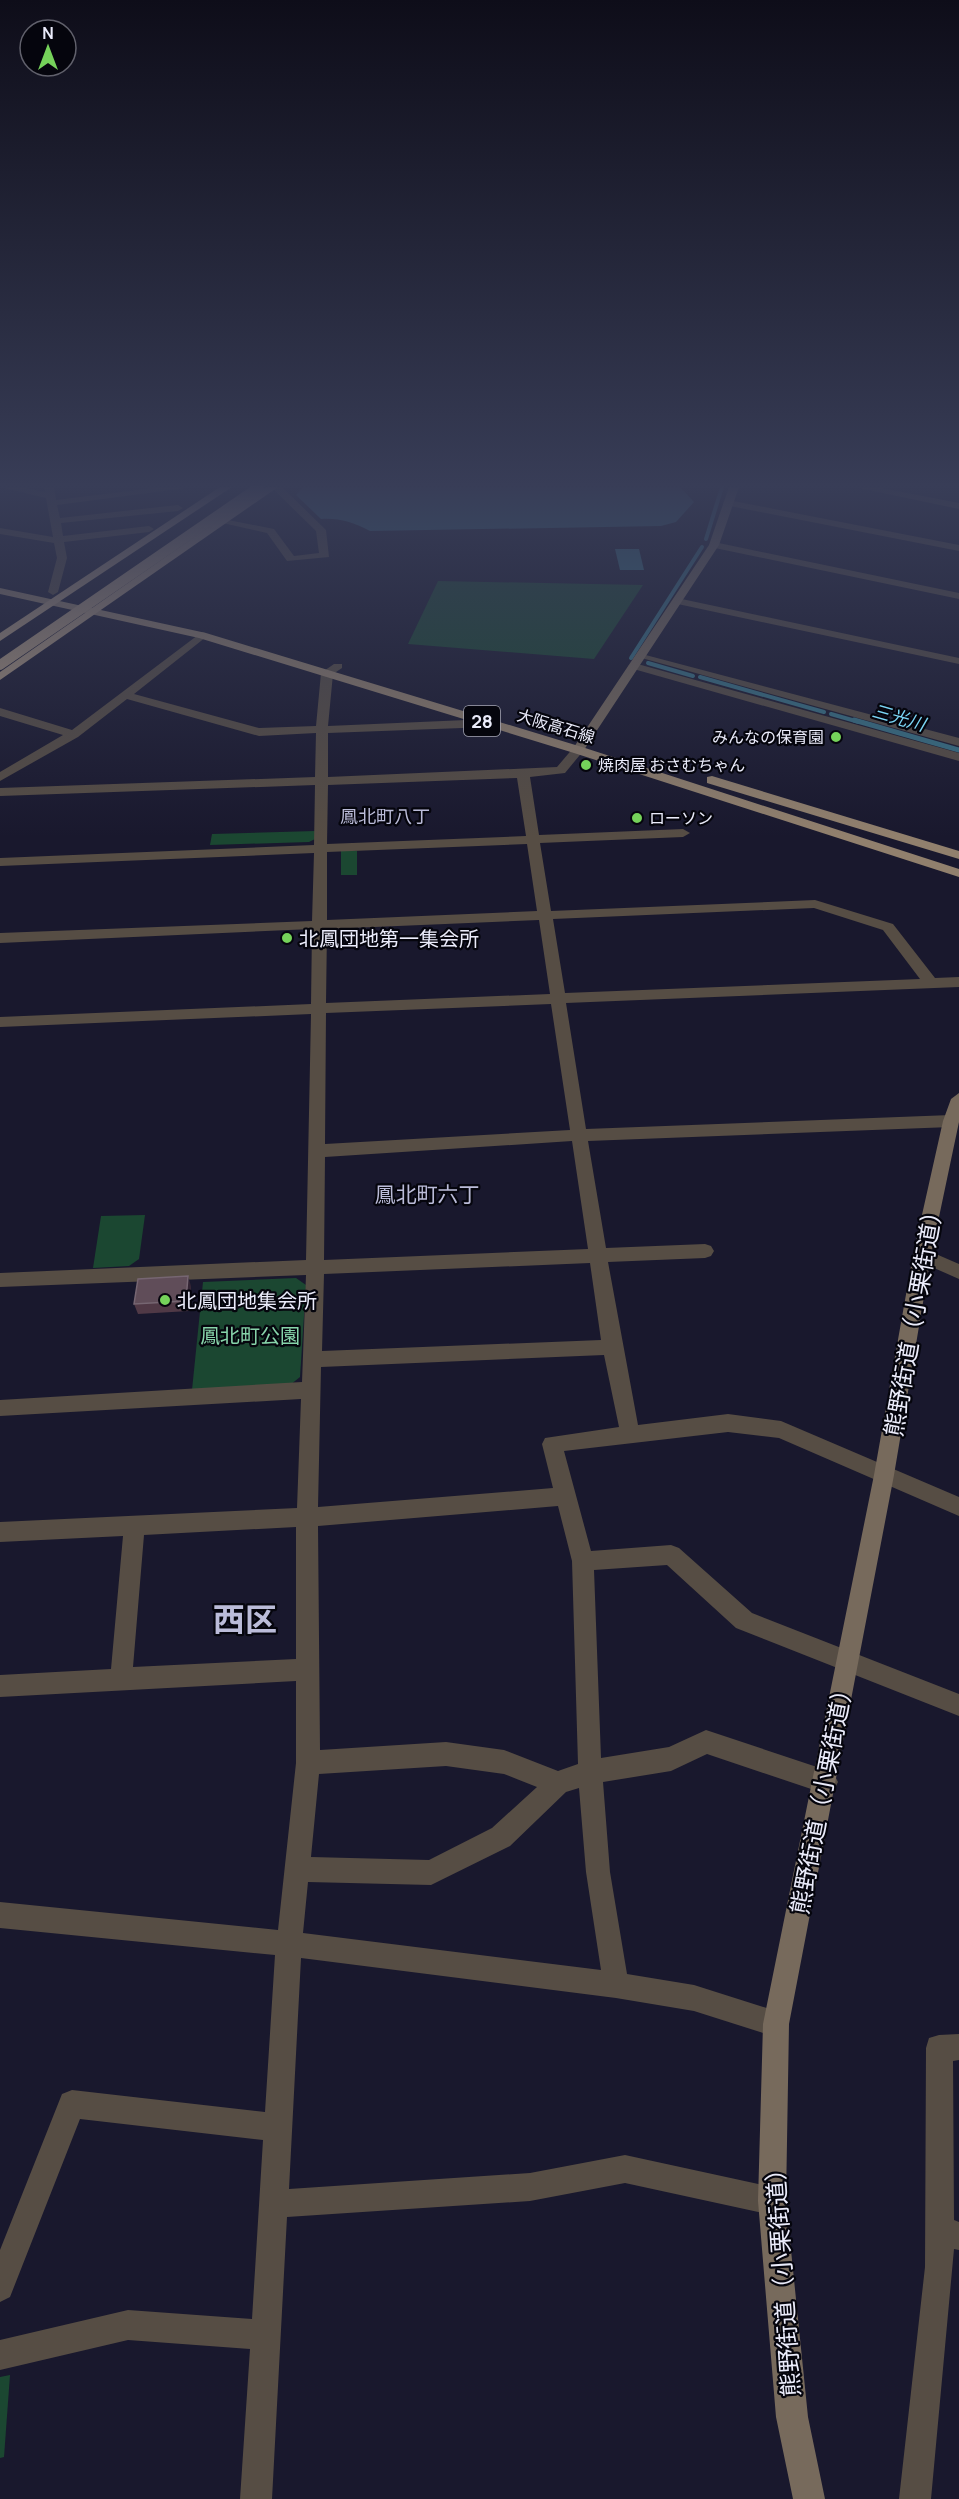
<svg xmlns="http://www.w3.org/2000/svg" width="959" height="2499" viewBox="0 0 959 2499" font-family="Manrope,'Noto Sans JP',sans-serif">
  <style>
    .green { fill: #1b4731 }
    .water { fill: #387285 }
    .lines { fill: none; stroke-linecap: round; stroke-linejoin: round }
    .stream-far1 { stroke: #387285; stroke-width: 4 }
    .stream { stroke: #387285; stroke-width: 5 }
    .street { fill: #564d44; fill-rule: evenodd }
    .secondary { fill: #776a5c; fill-rule: evenodd }
    .primary { fill: #91806d; fill-rule: evenodd }
    .highway { fill: #a8947d; fill-rule: evenodd }
    .highway-bridge { stroke: #a8947d; stroke-width: 10 }
    .wall { fill: #503946 }
    .shaded-wall { fill: #332434 }
    .building { fill: #604d59; stroke: #766672; stroke-width: 1.5 }
    .poi-dot { fill: #75d25a; stroke: #05050d; stroke-width: 2 }
    .labels { text-anchor: middle; dominant-baseline: central; stroke-width: 4.5; stroke-linejoin: round; paint-order: stroke }
    .far-street-label { font-size: 16px; fill: #ebecfb; stroke: #05050d }
    .far-poi-label { font-size: 16px; fill: #ebecfb; stroke: #05050d; text-anchor: start }
    .far-water-label { font-size: 18px; font-style: italic; fill: #7bd6f6; stroke: #05050d }
    .shield { fill: #05050d; stroke: #a6a7b4; stroke-width: 1.5 }
    .shield-label { font-size: 18px; font-weight: bold; fill: #ebecfb }
    .far-neighbourhood-label { font-size: 18px; fill: #bbbcd9; stroke: #05050d }
    .poi-label { font-size: 20px; fill: #ebecfb; stroke: #05050d; text-anchor: start }
    .park-label { font-size: 20px; fill: #87d4aa; stroke: #05050d }
    .neighbourhood-label { font-size: 21px; fill: #bbbcd9; stroke: #05050d }
    .near-street-label { font-size: 24px; fill: #ebecfb; stroke: #05050d }
    .near-district-label { font-size: 32px; font-weight: bold; fill: #bbbcd9; stroke: #05050d }
  </style>
  <rect width="100%" height="100%" fill="#19182d"/>
  <g class="green">
    <path d="M 438,581 L 643,585 L 594,659 L 408,644 Z"/>
    <path d="M 315,831 L 315,839 L 309,842 L 210,845 L 212,834 Z"/>
    <rect x="341" y="851" width="16" height="24"/>
    <path d="M 145,1215 L 139,1259 L 129,1266 L 93,1268 L 101,1216 Z"/>
    <path d="M 296,1278 L 306,1285 L 300,1377 L 290,1385 L 192,1390 L 203,1282 Z"/>
    <path d="M 10,2375 L 4,2457 L 0,2458 L 0,2377 Z"/>
  </g>
  <g class="water">
    <path d="M 303,487 L 680,487 L 694,502 L 676,522 L 661,526 L 370,531 C 352,522 340,518 321,519 L 296,495 Z"/>
    <path d="M 615,549 L 639,549 L 644,570 L 620,570 Z"/>
  </g>
  <g class="lines">
    <g class="stream-far1">
      <path d="M 706,539 L 722,487"/>
      <path d="M 631,658 L 702,547"/>
      <path d="M 648,663 L 693,676"/>
      <path d="M 700,677 L 824,712"/>
      <path d="M 831,714 L 859,722"/>
    </g>
    <path class="stream" d="M 854,720 L 959,750"/>
    <g class="street">
      <path d="M 0,487 L 21,487 L 45,492 L 44,487 L 54,487 L 56,500 L 162,487 L 194,487 L 57,505 L 60,518 L 178,505 L 183,508 L 178,511 L 61,523 L 63,536 L 149,526 L 154,529 L 149,532 L 64,542 L 67,558 L 58,592 L 53,595 L 48,592 L 57,558 L 54,543 L 0,534 L 0,528 L 53,537 L 46,498 Z"/>
      <path d="M 271,487 L 282,487 L 326,530 L 329,557 L 287,561 L 267,533 L 218,522 L 223,519 L 274,529 L 294,556 L 319,553 L 316,531 Z"/>
      <path d="M 854,487 L 876,487 L 959,503 L 959,509 Z"/>
      <path d="M 728,500 L 959,545 L 959,551 L 725,505 L 723,503 Z"/>
      <path d="M 714,542 L 959,593 L 959,599 L 710,547 L 710,543 Z"/>
      <path d="M 677,598 L 959,658 L 959,664 L 673,603 L 672,601 Z"/>
      <path d="M 202,632 L 206,633 L 206,637 L 134,694 L 259,728 L 316,726 L 321,673 L 334,664 L 342,664 L 342,668 L 333,674 L 328,726 L 489,719 L 495,723 L 489,727 L 328,733 L 328,777 L 557,767 L 574,747 L 578,746 L 584,750 L 565,773 L 530,777 L 539,835 L 683,829 L 690,833 L 683,837 L 540,843 L 551,911 L 815,900 L 893,924 L 935,978 L 959,977 L 959,987 L 566,1003 L 586,1129 L 951,1115 L 959,1121 L 957,1125 L 951,1127 L 588,1141 L 606,1248 L 705,1244 L 711,1246 L 714,1251 L 711,1256 L 705,1258 L 608,1262 L 638,1425 L 728,1414 L 781,1421 L 959,1497 L 959,1516 L 779,1438 L 728,1432 L 564,1451 L 591,1551 L 671,1545 L 679,1548 L 752,1613 L 959,1694 L 959,1716 L 736,1628 L 667,1565 L 594,1570 L 601,1758 L 669,1747 L 706,1730 L 826,1770 L 834,1774 L 838,1782 L 834,1790 L 826,1794 L 707,1754 L 671,1771 L 603,1782 L 610,1872 L 627,1974 L 694,1985 L 776,2011 L 785,2015 L 789,2024 L 785,2033 L 776,2037 L 694,2011 L 616,1998 L 301,1958 L 289,2189 L 530,2173 L 625,2155 L 772,2187 L 782,2191 L 786,2201 L 782,2211 L 772,2215 L 625,2183 L 530,2201 L 287,2217 L 272,2499 L 240,2499 L 250,2349 L 128,2340 L 0,2370 L 0,2340 L 128,2310 L 252,2319 L 263,2140 L 80,2119 L 10,2297 L 0,2302 L 0,2250 L 62,2094 L 72,2090 L 265,2112 L 275,1955 L 0,1928 L 0,1902 L 278,1930 L 296,1763 L 296,1681 L 0,1697 L 0,1675 L 111,1669 L 123,1536 L 0,1542 L 0,1522 L 297,1508 L 301,1399 L 0,1416 L 0,1400 L 302,1382 L 306,1275 L 0,1287 L 0,1273 L 306,1260 L 311,1014 L 0,1027 L 0,1017 L 311,1004 L 312,929 L 0,943 L 0,933 L 312,921 L 314,853 L 0,866 L 0,858 L 314,845 L 315,785 L 0,796 L 0,788 L 315,777 L 316,733 L 259,736 L 127,699 L 78,737 L 0,781 L 0,772 L 63,735 L 0,716 L 0,708 L 72,730 ZM 517,778 L 526,836 L 327,844 L 328,785 ZM 527,844 L 537,911 L 327,920 L 327,852 ZM 814,908 L 883,930 L 920,979 L 565,993 L 553,919 ZM 539,920 L 550,994 L 326,1003 L 327,929 ZM 551,1004 L 570,1130 L 325,1144 L 326,1013 ZM 572,1141 L 588,1249 L 324,1260 L 325,1157 ZM 590,1263 L 601,1340 L 322,1351 L 324,1274 ZM 604,1355 L 619,1427 L 545,1438 L 542,1444 L 553,1488 L 318,1507 L 321,1367 ZM 558,1506 L 572,1561 L 578,1764 L 558,1771 L 504,1750 L 446,1742 L 320,1750 L 318,1526 ZM 296,1527 L 296,1659 L 133,1667 L 144,1535 ZM 446,1766 L 504,1774 L 537,1787 L 492,1828 L 429,1860 L 311,1857 L 319,1774 ZM 579,1788 L 586,1872 L 601,1970 L 303,1933 L 308,1882 L 431,1885 L 510,1846 L 566,1792 Z"/>
      <path d="M 638,653 L 959,738 L 959,746 L 638,657 Z"/>
      <path d="M 634,663 L 959,753 L 959,761 L 630,668 L 628,666 Z"/>
      <path d="M 922,1248 L 959,1264 L 959,1279 L 916,1260 L 913,1255 L 916,1250 Z"/>
      <path d="M 959,2034 L 959,2060 L 953,2061 L 954,2220 L 959,2222 L 959,2250 L 954,2249 L 931,2499 L 899,2499 L 925,2267 L 926,2048 L 929,2038 L 939,2035 Z"/>
    </g>
    <g class="secondary">
      <path d="M 729,487 L 739,487 L 719,545 L 582,753 L 574,753 L 572,750 L 709,545 Z"/>
      <path d="M 959,1093 L 959,1122 L 931,1255 L 894,1475 L 789,2024 L 786,2201 L 808,2417 L 825,2499 L 793,2499 L 776,2417 L 758,2201 L 763,2024 L 874,1475 L 913,1255 L 943,1121 L 951,1099 Z"/>
    </g>
    <g class="primary">
      <path d="M 0,588 L 206,633 L 582,747 L 959,869 L 959,877 L 574,753 L 199,638 L 0,594 Z"/>
      <path d="M 712,776 L 959,851 L 959,859 L 707,783 L 707,777 Z"/>
    </g>
    <g class="highway">
      <path d="M 220,487 L 232,487 L 0,641 L 0,633 Z"/>
      <path d="M 266,487 L 278,487 L 0,680 L 0,672 Z"/>
    </g>
    <path class="highway-bridge" d="M 0,665 L 259,487"/>
  </g>
  <path class="wall" d="M 191,1286 L 189,1311 L 138,1314 L 134,1304 Z"/>
  <path class="shaded-wall" d="M 188,1276 L 191,1286 L 189,1311 L 186,1301 Z"/>
  <path class="building" d="M 188,1276 L 186,1301 L 134,1304 L 138,1279 Z"/>
  <linearGradient id="sky" x2="0" y2="1"><stop stop-color="#0e0d19"/><stop offset="0.58" stop-color="#383d57"/><stop offset="1" stop-color="#383d57" stop-opacity="0"/></linearGradient>
  <rect width="959" height="837" fill="url(#sky)"/>
  <g class="poi-dot">
    <circle cx="836" cy="737" r="6"/>
    <circle cx="586" cy="765" r="6"/>
    <circle cx="637" cy="818" r="6"/>
    <circle cx="287" cy="938" r="6"/>
    <circle cx="165" cy="1300" r="6"/>
  </g>
  <g class="labels">
    <g class="far-street-label">
      <text transform="translate(556 726) rotate(17)">大阪高石線</text>
    </g>
    <g class="far-poi-label">
      <text x="824" y="737" text-anchor="end">みんなの保育園</text>
      <text x="598" y="765">焼肉屋 おさむちゃん</text>
      <text x="649" y="818">ローソン</text>
    </g>
    <g class="far-water-label">
      <text transform="translate(899 717) rotate(16)">三光川</text>
    </g>
    <rect class="shield" x="464" y="706" width="36" height="30" rx="4.5"/>
    <g class="shield-label">
      <text x="482" y="721">28</text>
    </g>
    <g class="far-neighbourhood-label">
      <text x="385" y="816">鳳北町八丁</text>
    </g>
    <g class="poi-label">
      <text x="299" y="938">北鳳団地第一集会所</text>
      <text x="177" y="1300">北鳳団地集会所</text>
    </g>
    <g class="park-label">
      <text x="250" y="1335">鳳北町公園</text>
    </g>
    <g class="neighbourhood-label">
      <text x="427" y="1194">鳳北町六丁</text>
    </g>
    <g class="near-street-label">
      <text transform="translate(913 1318) rotate(-80)">熊野街道（小栗街道）</text>
      <text transform="translate(821 1796) rotate(-79)">熊野街道（小栗街道）</text>
      <text transform="translate(782 2277) rotate(-94)">熊野街道（小栗街道）</text>
    </g>
    <g class="near-district-label">
      <text x="245" y="1619">西区</text>
    </g>
  </g>
  <g transform="translate(48 48)"><circle r="28" fill="#05050d" stroke="#61616c" stroke-width="1.5"/>
  <path d="M0-4.5L10 22L0 15L-10 22Z" fill="#75d25a"/>
  <text y="-9" font-size="16" font-weight="bold" text-anchor="middle" fill="#ebecfb">N</text>
  </g>
</svg>
